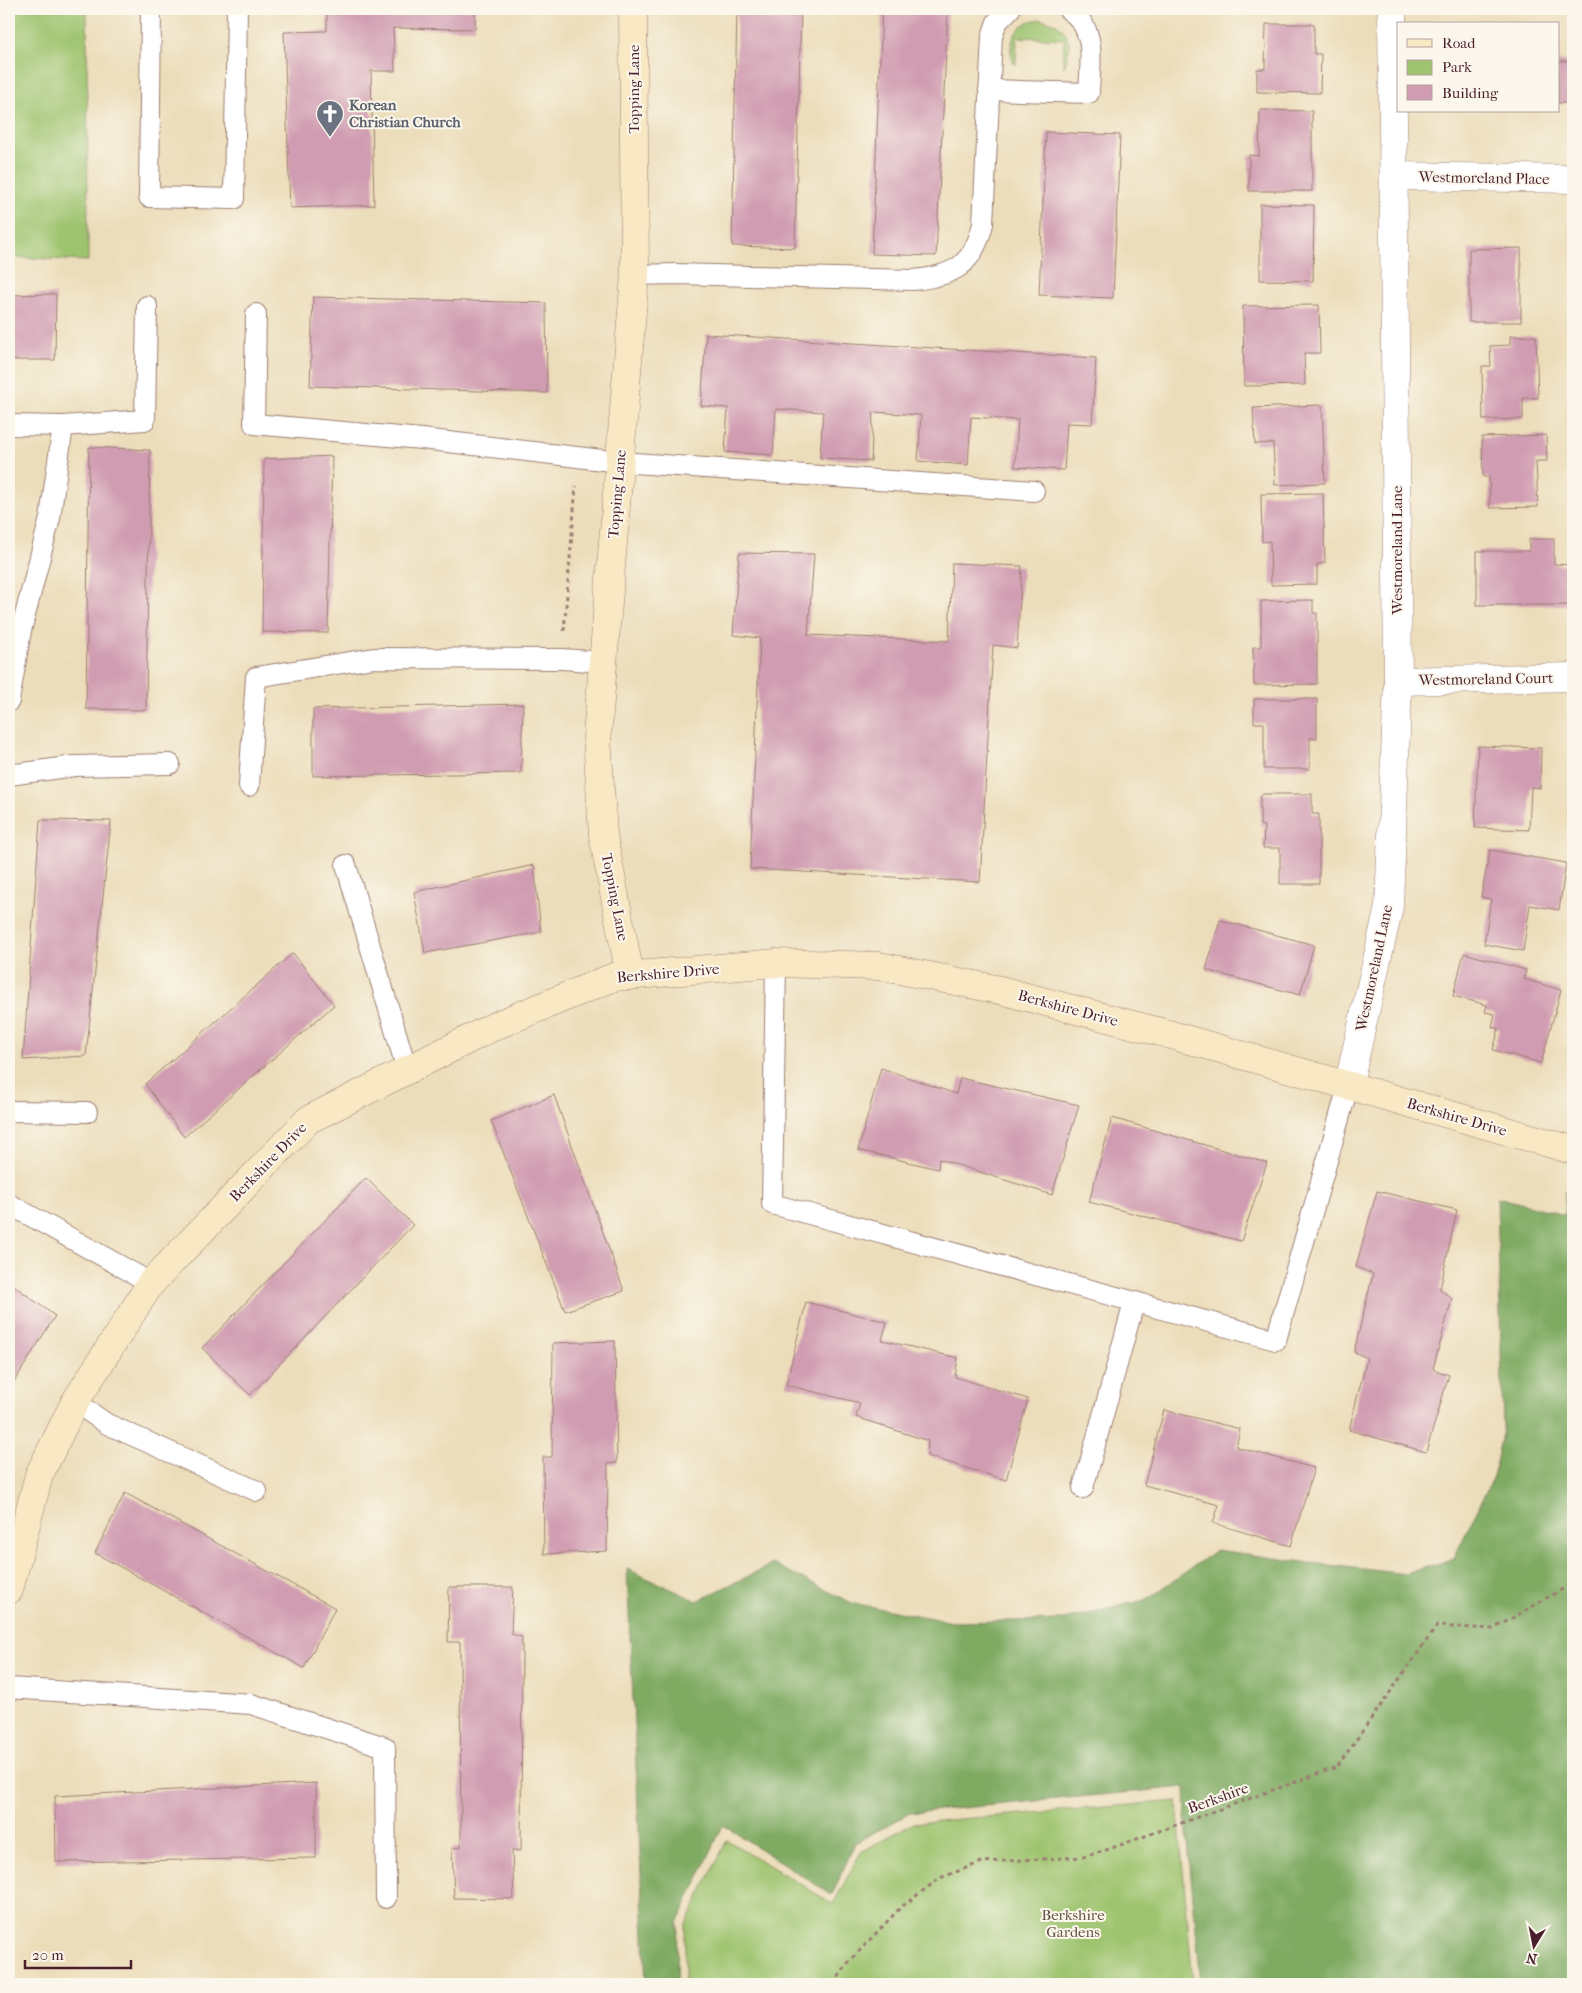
<svg xmlns="http://www.w3.org/2000/svg" width="1582" height="1993" viewBox="0 0 1582 1993" font-family="'IM FELL French Canon',serif">
  <style>
    .green { fill: #9fc46f; stroke: #74724d }
    .forest { fill: #7faa62; stroke: #646446 }
    .building { fill: #d09cb1 }
    .lines { fill: none; stroke-linecap: round; stroke-linejoin: round }
    .lane-casing { stroke: #9b7e72; stroke-width: 22 }
    .street-casing { stroke: #9b7e72; stroke-width: 29 }
    .secondary-casing { stroke: #9b7e72; stroke-width: 29 }
    .path { stroke: #9b7e72; stroke-width: 3; stroke-dasharray: 4 4; stroke-linecap: butt }
    .lane { stroke: #fff; stroke-width: 20 }
    .street { stroke: #fff; stroke-width: 28 }
    .secondary { stroke: #f8e8c3; stroke-width: 28 }
    .labels { text-anchor: middle; dominant-baseline: central; stroke-width: 4; stroke-linejoin: round; paint-order: stroke }
    .street-label { font-size: 15px; fill: #4a1f2b; stroke: #fbf7ec }
    .worship-label { font-size: 15px; font-weight: bold; fill: #5b616d; stroke: #fbf7ec; text-anchor: start }
    .park-label { font-size: 15px; fill: #64513f; stroke: #fbf7ec }
  </style>
  <rect width="100%" height="100%" fill="#fbf7ec"/>
  <filter id="ink" filterUnits="userSpaceOnUse"><feTurbulence type="fractalNoise" baseFrequency=".02" numOctaves="2"/><feDisplacementMap in="SourceGraphic" scale="10" xChannelSelector="R" yChannelSelector="G"/><feConvolveMatrix kernelMatrix="1 2 1 2 8 2 1 2 1" color-interpolation-filters="sRGB"/></filter>
  <filter id="wash" filterUnits="userSpaceOnUse"><feTurbulence type="fractalNoise" baseFrequency=".0096" numOctaves="4" result="noise"/><feDisplacementMap in="SourceGraphic" scale="20" xChannelSelector="R" yChannelSelector="G"/><feGaussianBlur stdDeviation="1.12" result="paint"/><feColorMatrix in="noise" values="0 0 0 0 0 0 0 0 0 0 0 0 0 0 0 0 0 1.4 0 .05"/><feComposite in="paint" operator="in"/></filter>
  <g filter="url(#wash)">
    <rect width="100%" height="100%" fill="#ecddba"/>
    <g class="green">
      <path d="M 9,9 L 87,9 L 88,261 L 9,257 Z"/>
      <path d="M 1041,19 L 1057,24 L 1065,32 L 1070,45 L 1065,65 L 1063,67 L 1064,39 L 1017,37 L 1016,65 C 1005,53 1013,30 1026,23 C 1031,20 1036,20 1041,19 Z"/>
      <path d="M 1565,1191 L 1573,1193 L 1573,1246 L 1565,1215 Z"/>
      <path d="M 1177,1801 L 1193,1984 L 685,1984 L 685,1926 L 727,1840 L 833,1904 L 861,1852 L 913,1823 Z"/>
    </g>
    <path class="forest" d="M 1497,1197 L 1565,1215 L 1573,1246 L 1573,1984 L 1201,1984 L 1186,1821 L 1185,1787 L 910,1813 L 855,1843 L 832,1895 L 723,1825 L 678,1923 L 677,1984 L 646,1984 L 627,1569 L 697,1601 L 773,1564 L 852,1603 L 953,1622 L 1064,1620 L 1148,1599 L 1216,1550 L 1311,1563 L 1406,1574 L 1454,1558 L 1493,1477 L 1503,1429 Z"/>
    <g id="blocks">
      <g class="building">
        <path d="M 327,9 L 475,9 L 475,29 L 393,28 L 395,71 L 371,71 L 374,205 L 290,208 L 284,32 L 327,31 Z"/>
        <path d="M 737,9 L 801,9 L 795,248 L 732,246 Z"/>
        <path d="M 882,9 L 948,9 L 936,256 L 872,254 Z"/>
        <path d="M 1266,24 L 1314,24 L 1314,54 L 1321,54 L 1320,93 L 1257,92 L 1257,69 L 1265,69 Z"/>
        <path d="M 1558,61 L 1571,61 L 1572,103 L 1558,103 Z"/>
        <path d="M 1260,110 L 1312,111 L 1312,191 L 1249,191 L 1249,155 L 1259,156 Z"/>
        <path d="M 1046,132 L 1120,135 L 1113,298 L 1039,295 Z"/>
        <path d="M 1260,204 L 1314,205 L 1313,281 L 1260,280 Z"/>
        <path d="M 1521,248 L 1521,322 L 1469,322 L 1469,249 Z"/>
        <path d="M 56,294 L 55,360 L 9,360 L 9,295 Z"/>
        <path d="M 313,297 L 546,303 L 547,393 L 310,386 Z"/>
        <path d="M 1319,305 L 1320,353 L 1304,353 L 1305,385 L 1244,386 L 1243,306 Z"/>
        <path d="M 706,334 L 1096,358 L 1092,424 L 1067,423 L 1064,470 L 1015,467 L 1018,420 L 971,417 L 968,465 L 918,461 L 921,415 L 873,412 L 871,461 L 820,458 L 823,412 L 776,409 L 773,455 L 725,452 L 728,408 L 701,406 Z"/>
        <path d="M 1510,336 L 1536,336 L 1538,398 L 1523,398 L 1523,419 L 1483,420 L 1482,366 L 1491,366 L 1490,346 L 1510,345 Z"/>
        <path d="M 1322,405 L 1325,483 L 1275,485 L 1273,443 L 1255,444 L 1253,408 Z"/>
        <path d="M 1546,435 L 1547,461 L 1536,461 L 1538,507 L 1490,508 L 1489,477 L 1483,477 L 1482,437 Z"/>
        <path d="M 89,447 L 150,450 L 146,710 L 86,709 Z"/>
        <path d="M 332,456 L 328,633 L 262,632 L 264,459 Z"/>
        <path d="M 1323,493 L 1325,563 L 1317,564 L 1317,584 L 1271,585 L 1270,541 L 1262,542 L 1261,494 Z"/>
        <path d="M 1529,539 L 1554,539 L 1554,564 L 1572,565 L 1572,605 L 1477,605 L 1477,551 L 1529,551 Z"/>
        <path d="M 739,553 L 814,554 L 808,635 L 949,641 L 952,563 L 1022,566 L 1017,648 L 993,645 L 980,882 L 750,869 L 760,638 L 733,635 Z"/>
        <path d="M 1313,600 L 1313,613 L 1317,613 L 1317,684 L 1254,685 L 1253,647 L 1261,647 L 1261,601 Z"/>
        <path d="M 1254,699 L 1317,699 L 1317,738 L 1310,738 L 1310,769 L 1264,769 L 1264,723 L 1254,723 Z"/>
        <path d="M 523,704 L 521,773 L 313,776 L 313,709 Z"/>
        <path d="M 1478,746 L 1541,748 L 1540,788 L 1531,787 L 1529,830 L 1475,828 Z"/>
        <path d="M 1263,794 L 1312,794 L 1312,814 L 1319,814 L 1319,884 L 1280,884 L 1280,848 L 1263,848 L 1264,826 L 1260,825 L 1260,797 Z"/>
        <path d="M 40,820 L 111,821 L 86,1056 L 23,1060 Z"/>
        <path d="M 1490,850 L 1566,863 L 1559,910 L 1530,905 L 1523,951 L 1484,944 L 1491,899 L 1481,897 Z"/>
        <path d="M 534,865 L 541,932 L 425,953 L 414,892 Z"/>
        <path d="M 1220,920 L 1314,945 L 1300,995 L 1206,970 Z"/>
        <path d="M 293,953 L 334,1005 L 184,1137 L 145,1084 Z"/>
        <path d="M 1464,953 L 1526,970 L 1524,979 L 1561,990 L 1541,1063 L 1493,1050 L 1499,1029 L 1492,1027 L 1495,1014 L 1485,1012 L 1487,1005 L 1453,996 Z"/>
        <path d="M 881,1068 L 956,1094 L 960,1078 L 1079,1105 L 1052,1195 L 939,1159 L 938,1169 L 858,1150 Z"/>
        <path d="M 554,1095 L 624,1291 L 565,1311 L 491,1121 Z"/>
        <path d="M 1112,1118 L 1267,1163 L 1241,1241 L 1089,1202 Z"/>
        <path d="M 366,1178 L 413,1225 L 250,1395 L 202,1348 Z"/>
        <path d="M 1377,1191 L 1457,1210 L 1440,1289 L 1452,1299 L 1433,1369 L 1449,1375 L 1426,1452 L 1349,1430 L 1367,1358 L 1354,1352 L 1373,1274 L 1356,1267 Z"/>
        <path d="M 9,1282 L 55,1316 L 9,1390 Z"/>
        <path d="M 806,1302 L 887,1322 L 882,1340 L 958,1358 L 955,1377 L 1028,1399 L 1006,1480 L 927,1456 L 928,1441 L 856,1417 L 860,1403 L 786,1385 Z"/>
        <path d="M 615,1341 L 617,1463 L 608,1464 L 607,1551 L 544,1554 L 543,1457 L 552,1457 L 553,1343 Z"/>
        <path d="M 1164,1410 L 1240,1429 L 1236,1447 L 1314,1468 L 1291,1546 L 1213,1523 L 1219,1505 L 1144,1485 Z"/>
        <path d="M 125,1493 L 335,1608 L 304,1668 L 95,1553 Z"/>
        <path d="M 449,1587 L 513,1587 L 511,1634 L 522,1637 L 521,1851 L 512,1850 L 514,1899 L 454,1898 L 452,1848 L 461,1847 L 460,1642 L 448,1642 Z"/>
        <path d="M 316,1783 L 316,1858 L 56,1862 L 55,1796 Z"/>
      </g>
    </g>
  </g>
  <g filter="url(#ink)">
    <use href="#blocks" fill-opacity="0" stroke="#9b7e72" stroke-width="1"/>
    <g class="lines">
      <defs>
        <g id="lane">
          <path d="M 151,9 L 149,197 L 234,199 L 237,9"/>
          <path d="M 989,90 L 1089,93 C 1090,61 1098,29 1068,9"/>
          <path d="M 635,275 L 675,274 L 913,280 C 954,276 973,266 983,224 L 992,36 L 997,22 L 1010,9"/>
          <path d="M 256,314 L 254,424 L 422,439 L 620,462 L 1034,491"/>
          <path d="M 9,425 L 63,426 L 145,420 L 147,306"/>
          <path d="M 9,701 L 21,631 L 50,518 L 63,426"/>
          <path d="M 9,775 L 75,766 L 170,764"/>
          <path d="M 249,786 L 256,677 L 374,658 L 562,659 L 604,662"/>
          <path d="M 346,865 L 407,1070"/>
          <path d="M 776,963 L 772,1204 L 1276,1340 L 1348,1087"/>
          <path d="M 9,1111 L 87,1112"/>
          <path d="M 9,1204 L 151,1283"/>
          <path d="M 75,1402 L 107,1424 L 257,1491"/>
          <path d="M 1083,1488 L 1134,1303"/>
          <path d="M 9,1688 L 251,1704 L 385,1747 L 386,1898"/>
        </g>
        <g id="street">
          <path d="M 1394,176 L 1573,179"/>
          <path d="M 1398,681 L 1573,677"/>
          <path d="M 1348,1087 L 1389,907 L 1398,681 L 1392,9"/>
        </g>
        <g id="secondary">
          <path d="M 630,976 L 603,835 L 597,737 L 635,275 L 633,9"/>
          <path d="M 9,1590 L 39,1475 L 75,1402 L 151,1283 L 308,1120 L 497,1025 L 614,977 L 776,963 L 879,966 L 1000,990 L 1168,1034 L 1573,1150"/>
        </g>
      </defs>
      <use href="#lane" class="lane-casing"/>
      <use href="#street" class="street-casing"/>
      <use href="#secondary" class="secondary-casing"/>
      <g class="path">
        <path d="M 564,631 L 576,486"/>
        <path d="M 834,1984 L 848,1963 L 900,1908 L 940,1878 L 982,1862 L 1083,1857 L 1109,1849 L 1337,1767 L 1437,1626 L 1493,1629 L 1573,1583"/>
      </g>
      <use href="#lane" class="lane"/>
      <use href="#street" class="street"/>
      <use href="#secondary" class="secondary"/>
    </g>
  </g>
  <defs>
    <symbol id="church-pin" viewBox="-11 -11 22 30"><path d="M0 17L-7.5 6A9.5 9.5 0 1 1 7.5 6Z" fill="#6b7280" stroke="#fbf7ec"/><path d="M-1.2-6h2.4v3.5h3.3v2.4h-3.3V6h-2.4V-.1h-3.3v-2.4h3.3Z" fill="#fff"/></symbol>
  </defs>
  <g fill-rule="evenodd">
    <use href="#church-pin" x="314" y="98" width="32" height="43"/>
  </g>
  <g class="labels">
    <g class="street-label">
      <text transform="translate(634 89) rotate(-90)">Topping Lane</text>
      <text transform="translate(1484 178) rotate(1)">Westmoreland Place</text>
      <text transform="translate(617 494) rotate(-85)">Topping Lane</text>
      <text transform="translate(1397 550) rotate(-90)">Westmoreland Lane</text>
      <text transform="translate(1486 679) rotate(-1)">Westmoreland Court</text>
      <text transform="translate(615 897) rotate(79)">Topping Lane</text>
      <text transform="translate(1374 968) rotate(-78)">Westmoreland Lane</text>
      <text transform="translate(668 973) rotate(-5)">Berkshire Drive</text>
      <text transform="translate(1068 1008) rotate(15)">Berkshire Drive</text>
      <text transform="translate(1457 1117) rotate(16)">Berkshire Drive</text>
      <text transform="translate(268 1162) rotate(-46)">Berkshire Drive</text>
      <text transform="translate(1218 1798) rotate(-20)">Berkshire</text>
    </g>
    <g class="worship-label">
      <text x="349" y="105">Korean<tspan x="349" dy="17">Christian Church</tspan></text>
    </g>
    <g class="park-label">
      <text x="1073" y="1915">Berkshire<tspan x="1073" dy="17">Gardens</tspan></text>
    </g>
  </g>
  <rect width="1582" height="1993" fill="none" stroke="#fbf7ec" stroke-width="30"/>
  <rect x="1397" y="22" width="162" height="90" fill="#fbf7ec" stroke="#b4a19f"/>
  <rect x="1407" y="39" width="25" height="8" fill="#f8e8c3" stroke="#b4a19f"/>
  <text x="1442" y="48" font-size="15" fill="#4a1f2b">Road</text>
  <rect x="1407" y="60" width="25" height="15" fill="#9fc46f" stroke="#b4a19f"/>
  <text x="1442" y="72" font-size="15" fill="#4a1f2b">Park</text>
  <rect x="1407" y="85" width="25" height="15" fill="#d09cb1" stroke="#b4a19f"/>
  <text x="1442" y="98" font-size="15" fill="#4a1f2b">Building</text>
  <g transform="translate(1534 1946) rotate(190)" stroke="#fbf7ec" stroke-width="4" paint-order="stroke">
  <path d="M0-4L9 19L0 12L-9 19Z" fill="#4a1f2b"/>
  <text y="-8" font-size="14" font-weight="bold" text-anchor="middle" fill="#4a1f2b">N</text>
  </g>
  <path d="M25 1960v8h106v-8" fill="none" stroke="#4a1f2b" stroke-width="2.5"/>
  <text x="32" y="1960" font-size="15" fill="#4a1f2b" stroke="#fbf7ec" stroke-width="4" paint-order="stroke">20 m</text>
</svg>
